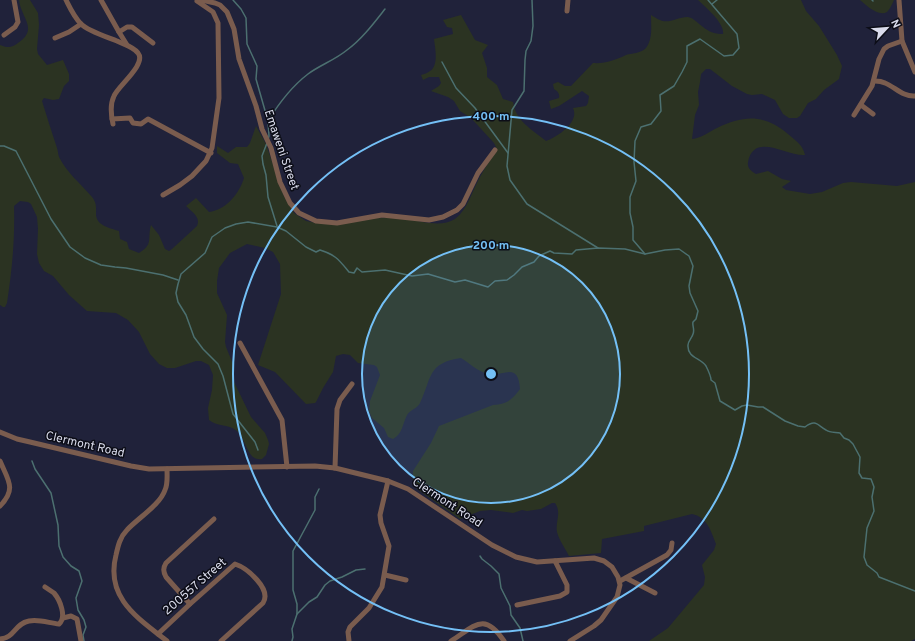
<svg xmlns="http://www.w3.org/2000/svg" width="915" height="641" viewBox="0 0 915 641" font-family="Overpass,sans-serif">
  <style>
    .green { fill: #2b3322 }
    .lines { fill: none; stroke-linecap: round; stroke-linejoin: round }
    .stream { stroke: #4c7070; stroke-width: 1.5 }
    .minor { stroke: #7a5c4e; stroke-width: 5 }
    .ring { fill: none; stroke: #74c0f6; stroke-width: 2 }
    .labels { text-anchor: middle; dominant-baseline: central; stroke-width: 3; stroke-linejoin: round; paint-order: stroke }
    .street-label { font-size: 12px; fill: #d9dbeb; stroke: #0c0d17 }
    .centre { fill: #74c0f6; stroke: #0c0d17; stroke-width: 2 }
    .ring-label { font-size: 12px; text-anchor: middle; font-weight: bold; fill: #74c0f6; stroke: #0c0d17; stroke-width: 3; stroke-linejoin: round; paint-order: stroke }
  </style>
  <rect width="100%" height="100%" fill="#20223a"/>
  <g class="green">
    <path d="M 19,0 L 30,0 L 38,13 L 39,25 L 37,49 L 38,54 L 47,65 L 63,60 L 69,74 L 69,81 L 64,86 L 59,99 L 53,100 L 44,98 L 42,101 C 47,117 52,133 57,148 C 58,151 58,154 59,157 C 67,173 81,184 92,197 C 97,203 96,208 96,215 C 97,226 110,228 119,231 L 120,239 L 127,242 L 129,249 L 139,253 C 154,244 147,239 151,225 L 159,235 L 165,249 L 169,251 L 172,249 L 197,226 C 201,217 192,212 186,206 L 196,198 L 209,212 C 226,210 239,194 244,178 L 238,164 L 230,163 L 217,153 L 217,146 L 228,153 L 236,147 L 247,147 L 250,143 L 256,126 L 266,144 L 283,194 L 294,213 L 306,221 L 316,223 C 345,221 377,215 407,219 C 421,221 441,228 455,219 C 468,209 472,191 480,177 C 485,168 491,158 497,149 L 494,143 L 471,118 L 460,111 L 454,101 L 448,97 L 431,91 L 439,86 L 441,83 L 439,77 L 429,77 L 423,80 L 421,75 C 424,74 428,73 430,71 C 439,65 435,48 434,39 L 453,34 L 452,28 L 447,27 L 443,20 L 461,15 L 475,40 L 488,45 L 482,53 L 487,68 L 487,77 L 497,85 L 503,99 L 513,102 C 516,122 532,129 546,141 C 557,137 580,122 573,108 L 586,106 L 588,103 L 589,96 L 582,91 L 559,106 L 551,109 L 549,101 L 559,98 C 560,93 557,91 554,89 L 553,84 L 558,82 L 565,86 L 571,86 L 593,63 C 605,64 615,60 626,55 C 632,53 640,54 646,48 C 653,39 651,25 651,15 C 662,22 665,23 677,19 C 680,18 684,17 687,17 C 697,17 704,35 723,34 C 725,23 705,7 698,0 L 801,0 L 806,11 L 819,26 L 837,55 L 842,66 L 839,79 L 824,90 L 816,99 L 808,103 L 800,116 L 797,118 L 789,118 L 783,114 L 775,100 L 762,94 L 752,95 L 747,94 L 732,86 L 710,69 L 706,69 L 701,74 L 700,82 L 698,92 L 699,105 L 695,115 L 692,139 C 701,138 709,132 717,128 C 744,115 764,114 788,134 C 795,140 803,145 805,155 C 788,157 754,131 748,162 C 747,168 751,171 756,174 L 768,171 L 782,179 L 791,181 L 782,187 L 786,190 L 810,194 L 822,192 L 843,183 L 851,182 L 897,186 L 915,182 L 915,639 L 911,641 L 649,641 L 668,628 L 704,585 L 705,577 L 702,565 L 714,550 L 716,544 C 711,531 707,517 692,514 L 644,526 L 644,531 L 602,539 L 601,553 L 569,556 C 565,548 559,540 557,532 C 555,522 562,513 555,503 L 552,503 L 541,509 L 527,511 L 522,510 L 513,513 L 491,510 L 480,511 L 460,519 L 417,489 L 413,478 L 413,471 L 431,443 L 439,426 L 493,405 C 507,404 512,400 520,389 C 518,360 502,378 488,374 C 479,372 469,363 461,358 C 427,363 432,378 420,403 C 418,408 410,410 407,415 C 402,425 403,433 393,439 L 388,437 L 384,428 L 372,418 L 369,411 L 370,401 L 380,375 L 377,367 L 374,365 L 358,363 L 350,355 L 343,354 L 336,356 L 333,372 L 323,388 L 316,402 L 315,403 L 306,404 L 275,372 L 258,365 L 281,294 L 280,264 L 273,252 L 265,248 L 247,244 L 230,253 L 219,268 L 217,281 L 217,293 L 227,315 L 225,342 L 226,347 L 233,364 L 234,382 L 251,417 L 265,433 L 268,440 L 269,444 L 266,455 L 262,459 C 247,462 246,438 237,431 C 229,424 218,427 209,420 L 208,408 L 212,390 L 213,375 L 209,365 L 201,361 L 196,361 L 175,368 L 167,368 L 159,364 L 150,354 L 139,332 L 128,320 L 116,313 L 87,311 L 69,295 L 53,276 L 44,271 L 39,263 L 37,254 L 38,229 L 37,217 L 31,204 L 28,202 L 20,201 L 14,206 C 15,240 12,270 7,303 L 5,307 L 3,307 L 0,305 L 0,45 C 7,48 12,48 18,43 C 39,29 21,18 19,0 Z"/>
    <path d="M 860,0 L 894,0 C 892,4 890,9 887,12 C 878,17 866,5 860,0 Z"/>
  </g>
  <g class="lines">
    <g class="stream">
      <path d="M 233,0 L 241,9 L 246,18 L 247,44 L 257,66 L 256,79 L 268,121 L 269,136 L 268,140"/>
      <path d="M 532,0 L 533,26 L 531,41 L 526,51 L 525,60 L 524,91 L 512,110 L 507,166 L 510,180 L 527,204 L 598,248"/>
      <path d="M 872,0 L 873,1"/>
      <path d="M 712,4 L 717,0"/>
      <path d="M 442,62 L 456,88 L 475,108 L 508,153"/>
      <path d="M 268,121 C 279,103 291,87 308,74 C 320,65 335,60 347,50 C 362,39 374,23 385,9"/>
      <path d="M 267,143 L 262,156 L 263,164 L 266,175 L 268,197 L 277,226"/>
      <path d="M 0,146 L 4,146 L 16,151 L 51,219 L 70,247 L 85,258 L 101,265 L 115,267 L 126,268 L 163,275 L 178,280"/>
      <path d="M 645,254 L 633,240 L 633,227 L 630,213 L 630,197 L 636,181 L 634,162 L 635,141 L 641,127 L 651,124 L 661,111 L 660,95 L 674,86 L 682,72 L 687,62 L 687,46 L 700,39 L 724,56 L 733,55 L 739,48 L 737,34 L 708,0"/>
      <path d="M 258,450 L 255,442 L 233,414 L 223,376 L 218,364 L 203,349 L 194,337 L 186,315 L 178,302 L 176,293 L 178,284 L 181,274 L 205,253 L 212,237 L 225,228 L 236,224 L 248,222 L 277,227 L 286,231 L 306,247 L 316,252 L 320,250 C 336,255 339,260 349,272 L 354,273 L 357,268 L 362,272 L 385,270 L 412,276 L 428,274 L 455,282 L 465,280 L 488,287 L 495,281 L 507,280 L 514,275 L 522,267 L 534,262 L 539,256 L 550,251 L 554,253 L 572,254 L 576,250 L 598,248 L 625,249 L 645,254 L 665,250 L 679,249 L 689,256 L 693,266 L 689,286 L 690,293 L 698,311 L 696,319 L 693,322 C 692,326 695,329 693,334 C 692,338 688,341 688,345 C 687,358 701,358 706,366 C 708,370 711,376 711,380 L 715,383 L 720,401 L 735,410 L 742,406 L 747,405 L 758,407 L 763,407 L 785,421 L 798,426 L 805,427 C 816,419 817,425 826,430 C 830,433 836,432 840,433 L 844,438 L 849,440 L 853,444 L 860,457 L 859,473 L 862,478 L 871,479 L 874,487 L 872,497 L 874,511 L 867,528 L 864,557 L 867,565 L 877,573 L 879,577 L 915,591"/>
      <path d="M 32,461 L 35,469 L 51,493 L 58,525 L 59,546 L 63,557 L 71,566 L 79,571 L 82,581 L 76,598 L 78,610 L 84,620 L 86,627 L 83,635 L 84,641"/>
      <path d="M 480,556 L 482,559 L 491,566 L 499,574 L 501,588 L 510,606 L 511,615 L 520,628 L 523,641"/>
      <path d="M 297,614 L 309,602 L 317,597 L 325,585 L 330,581 L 342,577 L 356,570 L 365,569"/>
      <path d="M 292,641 L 293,637 L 292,629 L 297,614 L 297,604 L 293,590 L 293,551 L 315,510 L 315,497 L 319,489"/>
    </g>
    <g class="minor">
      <path d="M 66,0 C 70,8 74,17 81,24 C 88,31 107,37 117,41 C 123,44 134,47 138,53 C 147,64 118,86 114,96 C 110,104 111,115 113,124"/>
      <path d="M 101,0 L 119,32 L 127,45"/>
      <path d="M 899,0 L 902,41 L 915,72"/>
      <path d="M 198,1 L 206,1 L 215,3 L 220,5 L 227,12 L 234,29 L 239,59 L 256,106 L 262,129 L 271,148 L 280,182 L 290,203 L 299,213 L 316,221 L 337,223 L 382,215 L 429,220 L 443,217 L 457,210 L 463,204 L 478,173 L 495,150"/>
      <path d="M 567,11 L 568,0"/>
      <path d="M 119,32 L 127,27 L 132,27 L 153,43"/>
      <path d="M 4,35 L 15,27 L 18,22 L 14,0"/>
      <path d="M 55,38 L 69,32 L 81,24"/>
      <path d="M 875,81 C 878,81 881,81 885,83 C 895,87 903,97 915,96"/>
      <path d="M 861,105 L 873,114"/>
      <path d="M 854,115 L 872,86 L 879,59 L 884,49 L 888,46 L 902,41"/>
      <path d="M 112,119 L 130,118 L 133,123 L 141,124 L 148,119 L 211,153"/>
      <path d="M 163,195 L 180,185 L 192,176 L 206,161 L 212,148 L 219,98 L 218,23 L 213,12 L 197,1"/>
      <path d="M 240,343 L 282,420 L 287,467"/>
      <path d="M 0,432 L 17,439 L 30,442 L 131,466 L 149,469 L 315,466 L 335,468 L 388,481 L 408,489 L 492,545 L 516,557 L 537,562 L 594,558 L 604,561 L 612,567 L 618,577 L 620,585 L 617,597 L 601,620 L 594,626 L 570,641"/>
      <path d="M 0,461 C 8,480 17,489 0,506"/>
      <path d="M 335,468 L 337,409 L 340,400 L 352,384"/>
      <path d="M 385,575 L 406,580"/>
      <path d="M 626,578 L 655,593"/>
      <path d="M 620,581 L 667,555 L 671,550 L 672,543"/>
      <path d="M 190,604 L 166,577 C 163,571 163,568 166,563 L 214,519"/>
      <path d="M 517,605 L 560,596 L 567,592 L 567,585 L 555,561"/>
      <path d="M 63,618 L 71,616 L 77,619 L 81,641"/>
      <path d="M 158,634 L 190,604 L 235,564 C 247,568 272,589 263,603 L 221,641"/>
      <path d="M 0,639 C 15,638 14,624 29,621 C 39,619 49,623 59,624 C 67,617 60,600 54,593 C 51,591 48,589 45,587"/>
      <path d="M 167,641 C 138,618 105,598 116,555 C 118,546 120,537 127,530 C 138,518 160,505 165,490 C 168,484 167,476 167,469"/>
      <path d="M 349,641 L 348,632 L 350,627 L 369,608 L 382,587 L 389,546 L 381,523 L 380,515 L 388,481"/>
      <path d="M 451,641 C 475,626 484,611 504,641"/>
    </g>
  </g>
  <circle cx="491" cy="374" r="129" fill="#74c0f6" fill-opacity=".12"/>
  <g class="ring">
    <circle cx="491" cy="374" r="129"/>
    <circle cx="491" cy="374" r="258"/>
  </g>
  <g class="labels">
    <g class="street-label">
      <text transform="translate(281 150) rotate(71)">Emaweni Street</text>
      <text transform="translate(85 445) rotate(13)">Clermont Road</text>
      <text transform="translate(447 503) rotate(33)">Clermont Road</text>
      <text transform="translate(195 587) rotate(-41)">200557 Street</text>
    </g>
  </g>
  <circle cx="491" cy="374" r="6" class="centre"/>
  <g class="ring-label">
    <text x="491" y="120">400 m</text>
    <text x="491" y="249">200 m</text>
  </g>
  <g transform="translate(887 28) rotate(64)" stroke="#0c0d17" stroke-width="3" paint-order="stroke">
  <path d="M0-3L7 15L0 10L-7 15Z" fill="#d9dbeb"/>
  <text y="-6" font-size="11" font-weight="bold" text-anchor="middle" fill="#d9dbeb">N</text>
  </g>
</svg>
